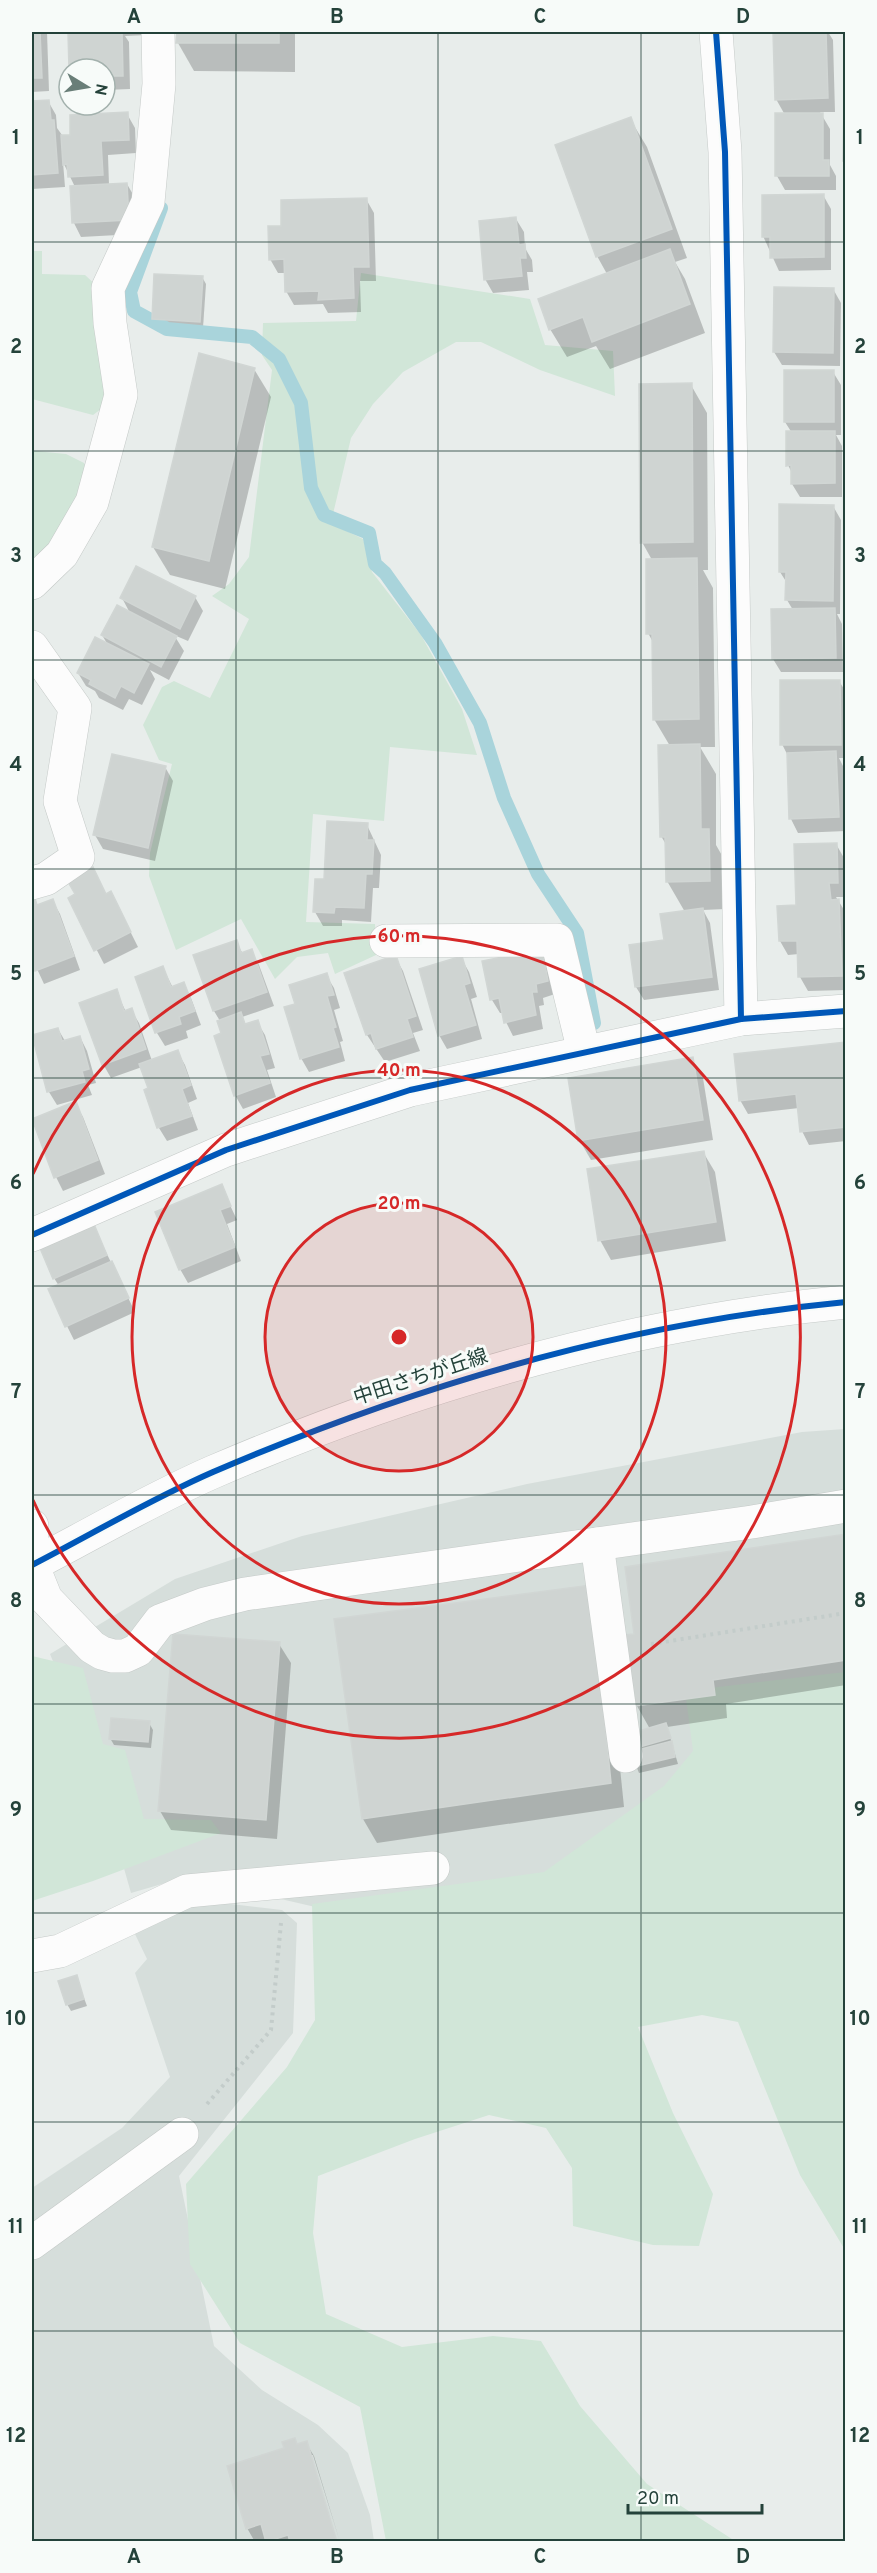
<svg xmlns="http://www.w3.org/2000/svg" width="877" height="2573" viewBox="0 0 877 2573" font-family="Overpass,'Noto Sans JP',sans-serif">
  <style>
    .built { fill: #d6dedb }
    .green { fill: #d1e6d8 }
    .shadow { fill: #0003 }
    .lines { fill: none; stroke-linecap: round; stroke-linejoin: round }
    .stream { stroke: #a9d4db; stroke-width: 14 }
    .building { fill: #cfd4d2; stroke: #d1d6d4; stroke-width: 1.5 }
    .minor-casing { stroke: #c5cac8; stroke-width: 34 }
    .path { stroke: #c3ccca; stroke-width: 4; stroke-dasharray: 3 4.5; stroke-linecap: butt }
    .minor { stroke: #fcfcfc; stroke-width: 33 }
    .cycleway-casing { stroke: #f7fbf9; stroke-width: 10 }
    .cycleway { stroke: #0057b8; stroke-width: 6 }
    .grid { fill: none; stroke: #24423a; stroke-width: 1.5; stroke-opacity: 0.55 }
    .ring { fill: none; stroke: #d62828; stroke-width: 3 }
    .labels { text-anchor: middle; dominant-baseline: central; stroke-width: 6; stroke-linejoin: round; paint-order: stroke }
    .street-label { font-size: 20px; fill: #24423a; stroke: #f7fbf9 }
    .centre { fill: #d62828; stroke: #f7fbf9; stroke-width: 3 }
    .ring-label { font-size: 18px; text-anchor: middle; font-weight: bold; fill: #d62828; stroke: #f7fbf9; stroke-width: 6; stroke-linejoin: round; paint-order: stroke }
    .neatline { fill: none; stroke: #24423a; stroke-width: 2 }
    .grid-label { font-size: 20px; text-anchor: middle; font-weight: bold; fill: #24423a }
  </style>
  <rect width="100%" height="100%" fill="#e8edeb"/>
  <g class="built">
    <path d="M 845,1429 L 845,1900 L 457,1940 L 186,1877 L 131,1893 L 94,1763 L 50,1654 L 175,1579 L 302,1536 L 527,1484 L 802,1432 Z"/>
    <path d="M 206,1901 L 282,1910 L 297,1923 L 293,2033 L 179,2176 L 214,2346 L 262,2390 L 318,2425 L 348,2453 L 370,2515 L 374,2541 L 32,2542 L 32,2188 L 122,2128 L 170,2077 L 135,1973 L 147,1959 L 134,1932 L 172,1910 Z"/>
  </g>
  <g class="green">
    <path d="M 32,251 L 42,251 L 42,274 L 85,275 L 100,289 L 109,403 L 93,415 L 32,399 Z"/>
    <path d="M 361,273 L 530,299 L 545,345 L 613,351 L 615,396 L 540,370 L 481,342 L 456,342 L 403,372 L 373,404 L 351,438 L 333,514 L 316,507 L 322,519 L 363,539 L 372,572 L 421,635 L 462,709 L 477,755 L 390,747 L 384,821 L 313,814 L 306,922 L 375,924 L 376,955 L 335,974 L 328,953 L 297,957 L 275,979 L 241,919 L 176,950 L 149,876 L 150,853 L 172,764 L 159,760 L 143,725 L 162,687 L 174,681 L 210,698 L 249,619 L 212,596 L 229,584 L 249,557 L 272,370 L 262,355 L 263,323 L 356,321 Z"/>
    <path d="M 35,451 L 66,454 L 84,463 L 87,470 L 62,533 L 32,572 L 32,453 Z"/>
    <path d="M 32,1656 L 83,1668 L 103,1744 L 125,1750 L 144,1819 L 211,1820 L 221,1833 L 93,1881 L 32,1901 Z"/>
    <path d="M 845,1672 L 845,2250 L 800,2175 L 738,2022 L 702,2015 L 638,2027 L 673,2113 L 713,2194 L 699,2246 L 653,2245 L 573,2226 L 572,2168 L 546,2128 L 489,2115 L 415,2139 L 318,2176 L 313,2233 L 326,2314 L 402,2347 L 493,2336 L 541,2341 L 580,2406 L 647,2484 L 735,2541 L 386,2541 L 360,2407 L 240,2343 L 190,2264 L 186,2184 L 287,2067 L 315,2020 L 312,1904 L 544,1872 L 664,1786 L 693,1751 L 685,1691 Z"/>
  </g>
  <g class="shadow">
    <path d="M 32,32 L 47,32 L 49,91 L 32,92 Z"/>
    <path d="M 69,32 L 147,32 L 147,35 L 125,36 L 129,42 L 130,89 L 105,90 L 105,69 L 70,69 Z"/>
    <path d="M 178,32 L 295,32 L 295,72 L 194,71 L 178,43 Z"/>
    <path d="M 775,32 L 828,32 L 833,40 L 835,112 L 820,112 L 830,129 L 830,165 L 836,176 L 836,190 L 785,190 L 777,176 L 785,115 L 776,99 Z"/>
    <path d="M 48,101 L 56,115 L 57,128 L 62,135 L 72,136 L 127,114 L 135,128 L 136,153 L 108,155 L 109,185 L 127,184 L 135,198 L 136,234 L 81,237 L 74,223 L 75,187 L 63,162 L 65,187 L 32,189 L 32,102 Z"/>
    <path d="M 630,119 L 647,147 L 687,258 L 675,262 L 685,279 L 705,333 L 610,369 L 596,346 L 567,357 L 550,329 L 607,274 L 597,256 Z"/>
    <path d="M 823,195 L 831,209 L 831,270 L 779,271 L 763,236 Z"/>
    <path d="M 366,199 L 374,213 L 376,281 L 360,281 L 361,312 L 328,313 L 323,304 L 294,305 L 286,291 L 286,273 L 278,273 L 270,259 L 283,227 Z"/>
    <path d="M 516,219 L 524,232 L 525,248 L 532,260 L 533,272 L 527,272 L 529,290 L 493,293 L 485,279 Z"/>
    <path d="M 202,277 L 206,284 L 203,328 L 158,326 L 154,319 Z"/>
    <path d="M 833,289 L 841,303 L 840,366 L 782,365 L 774,352 Z"/>
    <path d="M 254,369 L 271,397 L 225,589 L 170,575 L 153,547 Z"/>
    <path d="M 833,372 L 841,385 L 841,435 L 836,435 L 842,446 L 842,497 L 800,497 L 792,484 L 792,473 L 788,465 L 792,433 L 785,422 Z"/>
    <path d="M 691,385 L 707,413 L 708,570 L 703,570 L 713,588 L 715,747 L 700,747 L 716,774 L 716,845 L 724,859 L 725,909 L 703,910 L 710,923 L 719,990 L 644,1000 L 636,987 L 685,912 L 667,881 L 667,846 L 661,836 L 670,746 L 654,719 L 654,644 L 648,633 L 652,560 L 642,542 Z"/>
    <path d="M 833,506 L 841,520 L 840,614 L 837,614 L 842,624 L 843,672 L 781,672 L 773,659 L 793,610 L 787,600 L 787,583 L 780,572 Z"/>
    <path d="M 195,597 L 203,611 L 188,641 L 174,635 L 184,651 L 169,680 L 150,670 L 155,679 L 142,705 L 129,699 L 123,710 L 99,698 L 95,691 L 86,686 L 78,673 L 108,645 L 102,635 L 130,613 L 122,598 Z"/>
    <path d="M 839,681 L 846,692 L 846,758 L 839,758 L 843,766 L 846,831 L 798,833 L 791,819 L 788,756 L 782,744 Z"/>
    <path d="M 165,767 L 173,781 L 155,861 L 103,849 L 95,835 Z"/>
    <path d="M 367,825 L 381,855 L 379,888 L 373,888 L 371,922 L 342,920 L 342,926 L 323,926 L 315,912 L 325,881 Z"/>
    <path d="M 836,844 L 844,858 L 846,897 L 836,897 L 846,913 L 846,990 L 808,991 L 800,977 L 799,954 L 788,955 L 780,941 L 779,907 L 798,907 Z"/>
    <path d="M 106,896 L 118,907 L 138,947 L 104,964 L 70,898 Z"/>
    <path d="M 33,897 L 38,906 L 52,900 L 60,914 L 80,970 L 44,984 L 32,958 Z"/>
    <path d="M 236,942 L 243,954 L 251,951 L 259,965 L 274,1006 L 242,1017 L 246,1025 L 257,1022 L 265,1035 L 275,1068 L 267,1070 L 276,1097 L 243,1109 L 235,1095 L 220,1021 L 214,1011 Z"/>
    <path d="M 541,950 L 549,964 L 555,994 L 543,998 L 544,1005 L 539,1006 L 543,1029 L 513,1036 L 506,1022 L 503,1013 L 500,1013 L 492,1000 L 484,962 Z"/>
    <path d="M 395,957 L 403,971 L 423,1030 L 413,1033 L 420,1051 L 385,1062 L 367,1035 L 346,974 Z"/>
    <path d="M 461,958 L 469,972 L 477,997 L 471,999 L 482,1039 L 447,1049 L 439,1035 Z"/>
    <path d="M 163,968 L 173,988 L 184,984 L 191,998 L 201,1025 L 186,1031 L 188,1038 L 165,1046 L 157,1033 L 137,978 Z"/>
    <path d="M 326,975 L 334,988 L 340,1008 L 334,1010 L 343,1041 L 340,1042 L 345,1061 L 309,1072 L 301,1058 L 297,1005 Z"/>
    <path d="M 116,991 L 126,1012 L 131,1010 L 139,1023 L 152,1061 L 177,1051 L 185,1065 L 197,1099 L 188,1103 L 198,1130 L 167,1141 L 159,1128 L 146,1091 L 150,1089 L 142,1067 L 111,1078 L 103,1064 Z"/>
    <path d="M 58,1029 L 65,1041 L 80,1037 L 87,1051 L 96,1083 L 88,1085 L 92,1095 L 57,1105 L 49,1092 L 33,1036 Z"/>
    <path d="M 846,1044 L 846,1141 L 809,1145 L 802,1131 L 799,1108 L 748,1114 L 740,1100 Z"/>
    <path d="M 692,1059 L 703,1078 L 713,1140 L 591,1160 L 580,1141 Z"/>
    <path d="M 75,1103 L 83,1117 L 105,1174 L 63,1191 L 56,1177 Z"/>
    <path d="M 703,1152 L 715,1172 L 726,1241 L 611,1260 L 600,1240 Z"/>
    <path d="M 221,1186 L 237,1220 L 227,1224 L 241,1261 L 188,1283 L 180,1269 Z"/>
    <path d="M 90,1219 L 135,1312 L 74,1340 L 67,1326 L 59,1286 L 54,1278 Z"/>
    <path d="M 846,1535 L 846,1685 L 726,1704 L 727,1718 L 667,1727 L 678,1764 L 639,1773 L 631,1753 L 650,1729 L 637,1706 L 627,1636 L 636,1635 Z"/>
    <path d="M 604,1610 L 624,1807 L 377,1843 L 363,1819 L 335,1621 Z"/>
    <path d="M 279,1644 L 291,1663 L 277,1839 L 171,1830 L 160,1811 Z"/>
    <path d="M 149,1723 L 153,1730 L 151,1748 L 114,1745 L 110,1738 Z"/>
    <path d="M 76,1977 L 87,2006 L 71,2011 L 67,2004 Z"/>
    <path d="M 306,2443 L 314,2456 L 340,2542 L 313,2455 L 310,2455 L 335,2542 L 268,2542 L 267,2538 L 255,2542 L 247,2528 Z"/>
  </g>
  <g class="lines">
    <path class="stream" d="M 161,208 L 130,292 L 134,311 L 167,329 L 252,337 L 279,359 L 301,403 L 311,488 L 324,515 L 369,533 L 375,564 L 385,573 L 435,643 L 480,723 L 504,798 L 538,874 L 577,933 L 594,1023"/>
  </g>
  <g class="building">
    <path d="M 32,32 L 40,32 L 42,78 L 32,78 Z"/>
    <path d="M 68,32 L 122,32 L 123,76 L 105,76 L 105,69 L 69,69 Z"/>
    <path d="M 177,32 L 279,32 L 279,43 L 176,43 Z"/>
    <path d="M 773,32 L 826,32 L 828,98 L 775,100 Z"/>
    <path d="M 49,100 L 51,120 L 54,120 L 58,173 L 32,175 L 32,101 Z"/>
    <path d="M 844,105 L 846,105 L 846,161 L 843,161 Z"/>
    <path d="M 128,112 L 129,140 L 101,141 L 103,175 L 68,177 L 67,164 L 63,165 L 61,135 L 70,135 L 70,115 Z"/>
    <path d="M 775,113 L 823,113 L 823,160 L 829,160 L 829,176 L 775,176 Z"/>
    <path d="M 631,117 L 672,229 L 596,257 L 555,145 Z"/>
    <path d="M 127,183 L 129,220 L 72,223 L 70,186 Z"/>
    <path d="M 824,194 L 824,257 L 770,258 L 770,237 L 762,237 L 762,195 Z"/>
    <path d="M 367,198 L 369,267 L 353,267 L 354,298 L 318,300 L 319,291 L 285,292 L 284,259 L 269,260 L 268,226 L 281,226 L 281,200 Z"/>
    <path d="M 516,217 L 519,245 L 525,244 L 526,258 L 520,258 L 522,276 L 484,280 L 479,221 Z"/>
    <path d="M 670,249 L 690,304 L 592,342 L 583,317 L 549,330 L 538,299 Z"/>
    <path d="M 154,274 L 203,276 L 200,322 L 152,319 Z"/>
    <path d="M 774,287 L 834,288 L 833,353 L 773,352 Z"/>
    <path d="M 199,353 L 255,368 L 209,561 L 152,547 Z"/>
    <rect x="784" y="370" width="50" height="52"/>
    <path d="M 692,383 L 693,542 L 640,543 L 639,384 Z"/>
    <path d="M 786,431 L 835,431 L 835,483 L 791,484 L 791,465 L 786,466 Z"/>
    <path d="M 779,504 L 834,505 L 833,601 L 785,600 L 786,572 L 779,572 Z"/>
    <path d="M 697,558 L 699,719 L 653,720 L 652,634 L 646,634 L 646,559 Z"/>
    <path d="M 136,566 L 196,596 L 180,629 L 120,598 Z"/>
    <path d="M 117,605 L 177,636 L 161,667 L 101,635 Z"/>
    <path d="M 835,608 L 836,658 L 772,659 L 771,609 Z"/>
    <path d="M 95,637 L 149,664 L 134,693 L 121,686 L 115,698 L 89,684 L 91,680 L 77,673 Z"/>
    <path d="M 780,680 L 840,680 L 841,745 L 780,745 Z"/>
    <path d="M 700,744 L 701,829 L 709,829 L 710,881 L 666,882 L 665,837 L 660,837 L 658,745 Z"/>
    <path d="M 836,751 L 839,817 L 789,819 L 787,753 Z"/>
    <path d="M 112,754 L 166,766 L 148,848 L 93,835 Z"/>
    <path d="M 327,821 L 368,823 L 367,840 L 374,840 L 372,874 L 366,874 L 364,908 L 335,907 L 334,913 L 313,912 L 315,879 L 324,879 Z"/>
    <path d="M 837,843 L 838,883 L 829,883 L 831,900 L 839,899 L 842,976 L 798,977 L 797,941 L 779,941 L 777,906 L 796,905 L 794,844 Z"/>
    <path d="M 93,867 L 106,894 L 111,891 L 131,932 L 94,951 L 68,898 L 75,894 L 67,880 Z"/>
    <path d="M 34,895 L 37,905 L 53,899 L 74,956 L 35,971 L 32,963 L 32,896 Z"/>
    <path d="M 703,908 L 712,977 L 635,987 L 629,945 L 664,940 L 660,914 Z"/>
    <path d="M 237,940 L 241,953 L 252,949 L 267,992 L 213,1011 L 193,955 Z"/>
    <path d="M 542,949 L 548,981 L 536,984 L 537,992 L 532,992 L 536,1015 L 504,1023 L 499,998 L 490,1000 L 482,961 Z"/>
    <path d="M 396,955 L 416,1016 L 407,1019 L 413,1037 L 376,1049 L 371,1033 L 366,1035 L 344,973 Z"/>
    <path d="M 462,956 L 470,983 L 464,985 L 476,1025 L 438,1036 L 419,969 Z"/>
    <path d="M 163,966 L 171,987 L 184,982 L 195,1011 L 179,1017 L 181,1024 L 155,1033 L 135,977 Z"/>
    <path d="M 327,973 L 334,995 L 327,996 L 336,1027 L 333,1028 L 339,1047 L 300,1059 L 284,1007 L 295,1004 L 289,985 Z"/>
    <path d="M 117,989 L 124,1011 L 132,1008 L 146,1049 L 102,1065 L 79,1003 Z"/>
    <path d="M 241,1012 L 245,1024 L 258,1020 L 269,1054 L 260,1056 L 270,1083 L 234,1096 L 214,1036 L 221,1033 L 217,1021 Z"/>
    <path d="M 58,1028 L 62,1041 L 80,1036 L 89,1069 L 82,1071 L 85,1082 L 47,1092 L 32,1035 Z"/>
    <path d="M 846,1042 L 846,1127 L 800,1132 L 796,1094 L 739,1101 L 734,1054 Z"/>
    <path d="M 178,1050 L 191,1085 L 182,1089 L 192,1116 L 157,1128 L 144,1090 L 148,1088 L 139,1064 Z"/>
    <path d="M 693,1057 L 703,1120 L 578,1141 L 568,1078 Z"/>
    <path d="M 76,1101 L 98,1160 L 54,1178 L 32,1119 Z"/>
    <path d="M 704,1151 L 716,1222 L 598,1241 L 587,1169 Z"/>
    <path d="M 222,1184 L 231,1206 L 220,1210 L 235,1247 L 179,1270 L 155,1212 Z"/>
    <path d="M 91,1217 L 107,1255 L 53,1279 L 40,1248 Z"/>
    <path d="M 112,1261 L 129,1298 L 65,1327 L 48,1289 Z"/>
    <path d="M 846,1534 L 846,1660 L 713,1680 L 715,1695 L 635,1706 L 625,1635 L 634,1634 L 625,1567 Z"/>
    <path d="M 591,1585 L 611,1783 L 362,1819 L 334,1619 Z"/>
    <path d="M 173,1634 L 280,1642 L 266,1820 L 158,1811 Z"/>
    <path d="M 111,1718 L 150,1721 L 148,1742 L 109,1739 Z"/>
    <path d="M 666,1723 L 671,1738 L 629,1750 L 625,1735 Z"/>
    <path d="M 672,1741 L 675,1757 L 633,1767 L 630,1752 Z"/>
    <path d="M 77,1975 L 84,1999 L 66,2005 L 58,1981 Z"/>
    <path d="M 295,2438 L 297,2444 L 307,2441 L 337,2542 L 290,2542 L 288,2535 L 266,2542 L 261,2524 L 246,2529 L 227,2466 L 284,2448 L 282,2442 Z"/>
  </g>
  <g class="lines">
    <defs>
      <g id="minor">
        <path d="M 716,32 L 725,152 L 741,1019"/>
        <path d="M 32,583 L 62,554 L 92,502 L 121,395 L 110,323 L 108,288 L 148,202 L 159,84 L 158,32"/>
        <path d="M 32,647 L 75,708 L 60,801 L 78,857 L 46,879 L 32,883"/>
        <path d="M 386,941 L 557,940 L 584,1052"/>
        <path d="M 32,1235 L 226,1150 L 410,1090 L 741,1019 L 846,1011"/>
        <path d="M 32,1526 L 32,1564 L 46,1599 L 92,1647 L 102,1653 L 113,1656 L 125,1656 L 138,1650 L 160,1621 L 205,1604 L 245,1594 L 752,1522 L 846,1506"/>
        <path d="M 597,1544 L 626,1756"/>
        <path d="M 32,1565 C 92,1534 151,1499 213,1472 C 413,1386 628,1323 846,1302"/>
        <path d="M 32,1956 L 60,1951 L 187,1891 L 433,1868"/>
        <path d="M 32,2243 L 182,2134"/>
      </g>
    </defs>
    <use href="#minor" class="minor-casing"/>
    <g class="path">
      <path d="M 651,1644 L 846,1613"/>
      <path d="M 207,2104 L 271,2030 L 281,1923"/>
    </g>
    <use href="#minor" class="minor"/>
    <defs>
      <g id="cycleway">
        <path d="M 716,32 L 725,152 L 741,1019"/>
        <path d="M 32,1235 L 226,1150 L 410,1090 L 741,1019 L 846,1011"/>
        <path d="M 32,1565 C 92,1534 151,1499 213,1472 C 413,1386 628,1323 846,1302"/>
      </g>
    </defs>
    <use href="#cycleway" class="cycleway-casing"/>
    <use href="#cycleway" class="cycleway"/>
  </g>
  <path class="grid" d="M 236,32 L 236,2542M 438,32 L 438,2542M 641,32 L 641,2542M 32,242 L 846,242M 32,451 L 846,451M 32,660 L 846,660M 32,869 L 846,869M 32,1078 L 846,1078M 32,1286 L 846,1286M 32,1495 L 846,1495M 32,1704 L 846,1704M 32,1913 L 846,1913M 32,2122 L 846,2122M 32,2331 L 846,2331"/>
  <circle cx="399" cy="1337" r="134" fill="#d62828" fill-opacity=".12"/>
  <g class="ring">
    <circle cx="399" cy="1337" r="134"/>
    <circle cx="399" cy="1337" r="267"/>
    <path d="M33 1174A401 401 0 1 1 33 1500"/>
  </g>
  <g class="labels">
    <g class="street-label">
      <text transform="translate(421 1378) rotate(-18)">中田さちが丘線</text>
    </g>
  </g>
  <circle cx="399" cy="1337" r="9" class="centre"/>
  <g class="ring-label">
    <text x="399" y="942">60 m</text>
    <text x="399" y="1076">40 m</text>
    <text x="399" y="1209">20 m</text>
  </g>
  <rect width="877" height="2573" fill="none" stroke="#f7fbf9" stroke-width="66"/>
  <g transform="translate(87 87) rotate(101)"><circle r="28" fill="#f7fbf9" stroke="#a3b1ad" stroke-width="1.5"/>
  <path d="M0-4.5L10 22L0 15L-10 22Z" fill="#697e78"/>
  <text y="-9" font-size="16" font-weight="bold" text-anchor="middle" fill="#24423a">N</text>
  </g>
  <path d="M628 2504v9h134v-9" fill="none" stroke="#24423a" stroke-width="3"/>
  <text x="637" y="2504" font-size="18" fill="#24423a" stroke="#f7fbf9" stroke-width="4.5" paint-order="stroke">20 m</text>
  <rect x="33" y="33" width="811" height="2507" class="neatline"/>
  <g class="grid-label">
    <text x="134" y="23">A</text>
    <text x="337" y="23">B</text>
    <text x="540" y="23">C</text>
    <text x="743" y="23">D</text>
    <text x="16" y="144">1</text>
    <text x="860" y="144">1</text>
    <text x="16" y="353">2</text>
    <text x="860" y="353">2</text>
    <text x="16" y="562">3</text>
    <text x="860" y="562">3</text>
    <text x="16" y="771">4</text>
    <text x="860" y="771">4</text>
    <text x="16" y="980">5</text>
    <text x="860" y="980">5</text>
    <text x="16" y="1189">6</text>
    <text x="860" y="1189">6</text>
    <text x="16" y="1398">7</text>
    <text x="860" y="1398">7</text>
    <text x="16" y="1607">8</text>
    <text x="860" y="1607">8</text>
    <text x="16" y="1816">9</text>
    <text x="860" y="1816">9</text>
    <text x="16" y="2025">10</text>
    <text x="860" y="2025">10</text>
    <text x="16" y="2233">11</text>
    <text x="860" y="2233">11</text>
    <text x="16" y="2442">12</text>
    <text x="860" y="2442">12</text>
    <text x="134" y="2563">A</text>
    <text x="337" y="2563">B</text>
    <text x="540" y="2563">C</text>
    <text x="743" y="2563">D</text>
  </g>
</svg>
